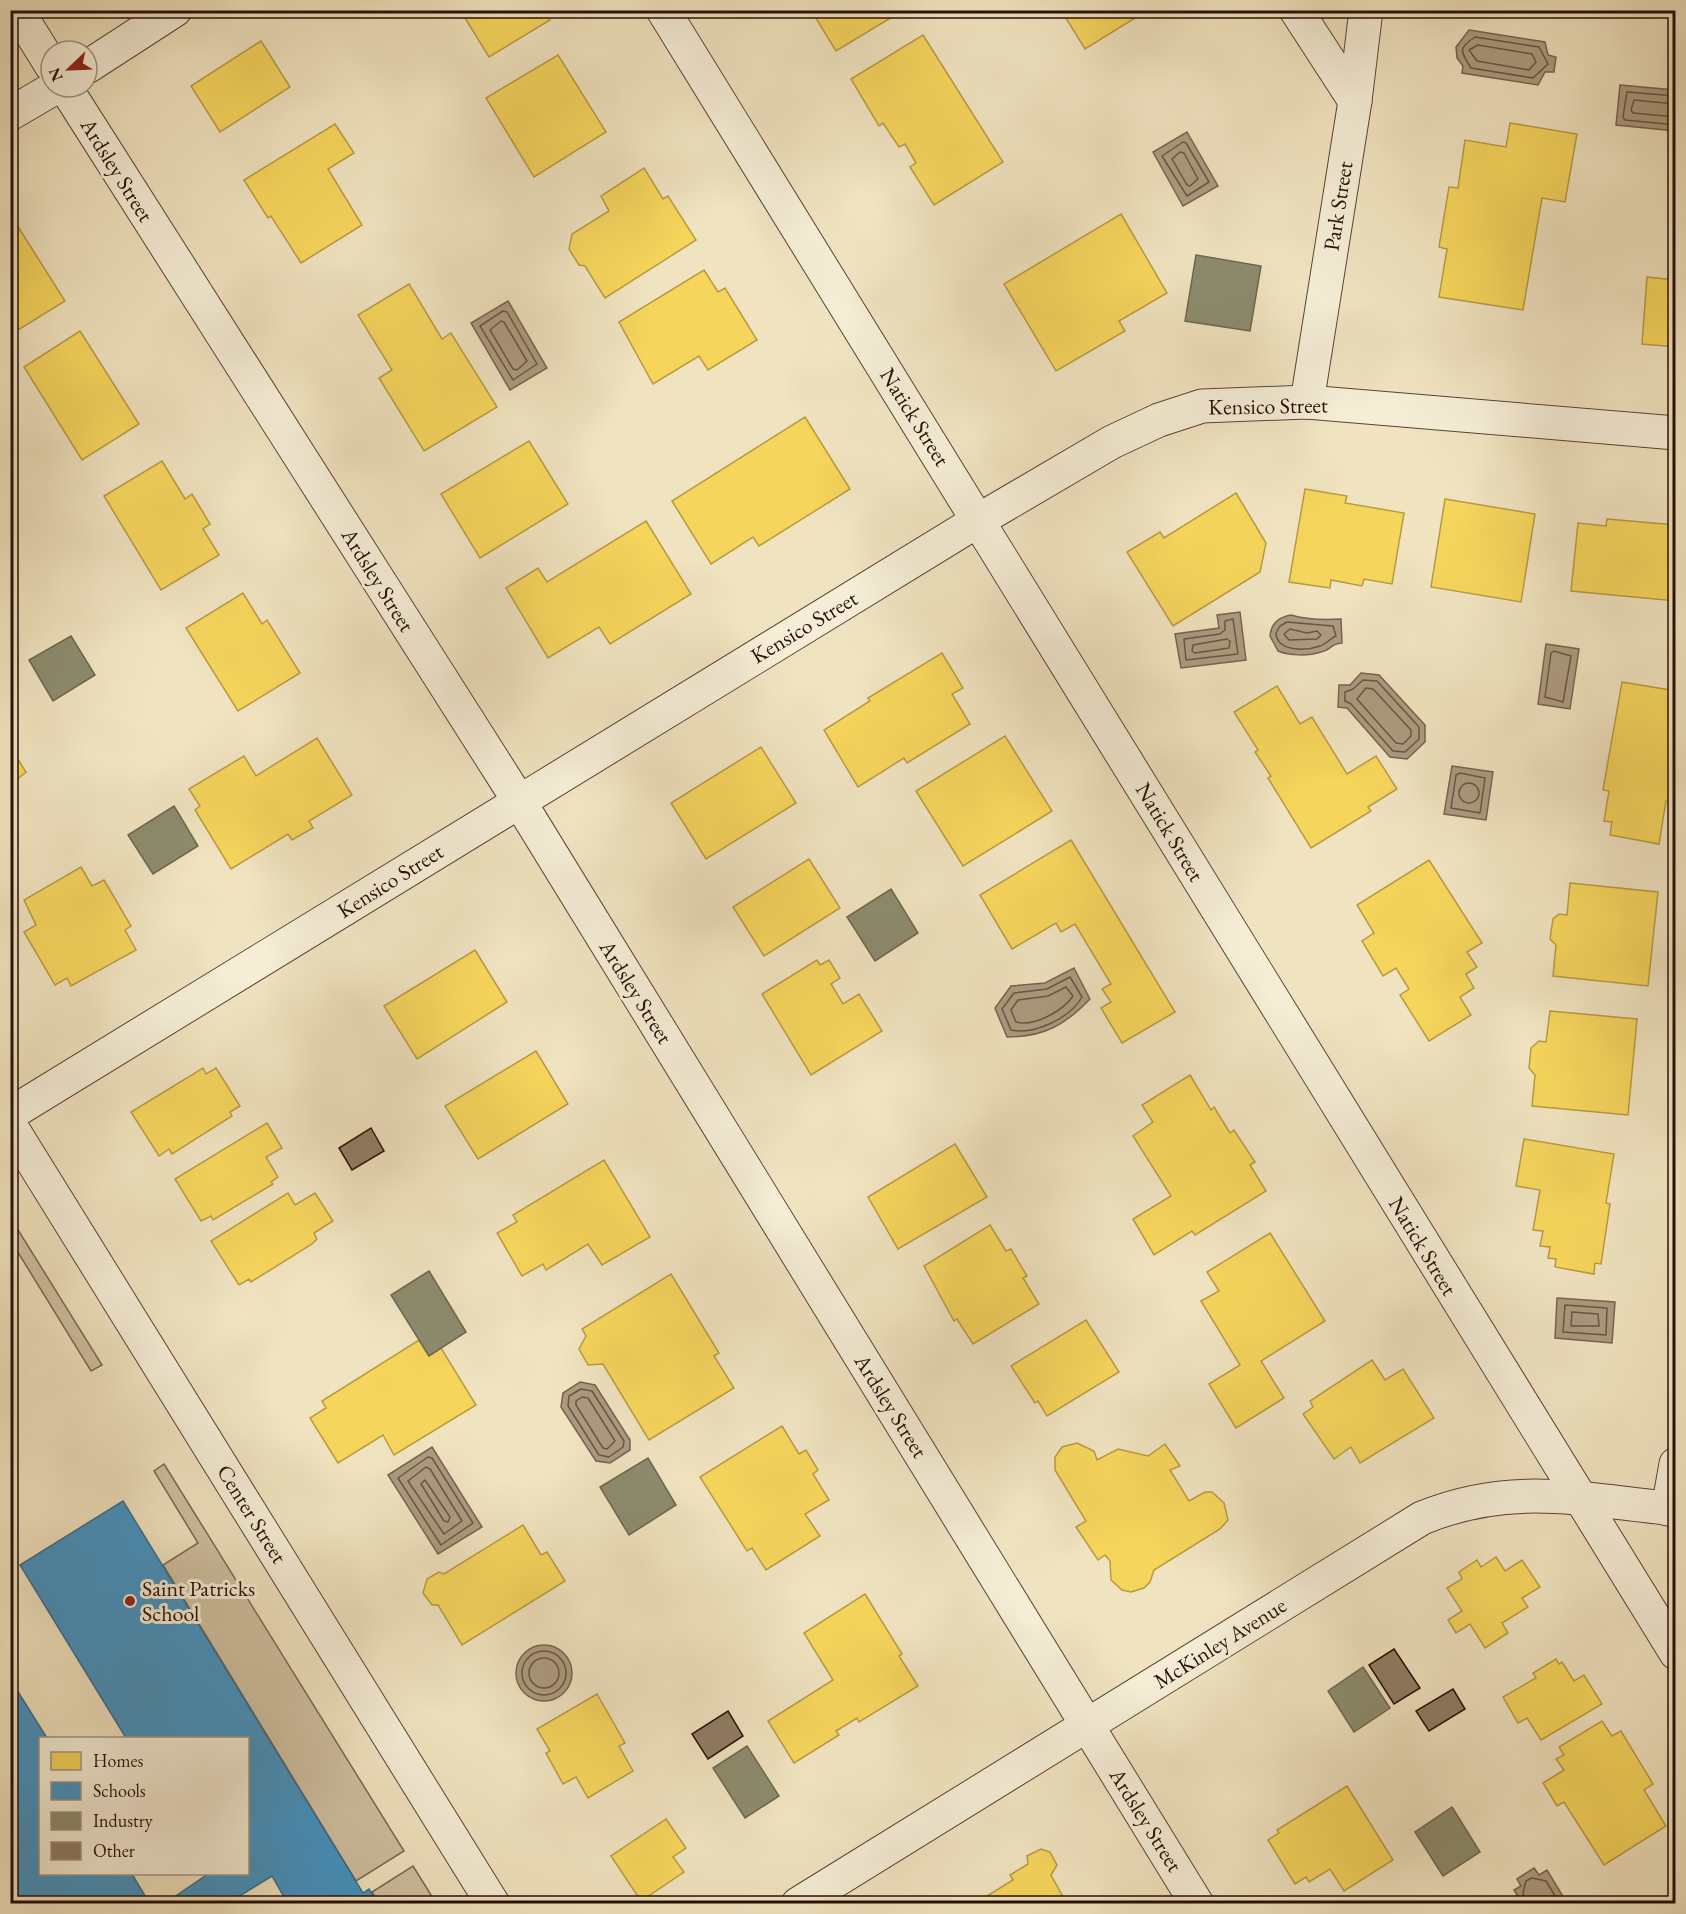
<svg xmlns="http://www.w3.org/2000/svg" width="1686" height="1914" viewBox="0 0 1686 1914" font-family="'EB Garamond',serif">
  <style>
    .green { fill: #cebfa0; stroke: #7a6752; stroke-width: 1.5 }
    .water { fill: #ac9b80; stroke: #77634f; stroke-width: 1.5 }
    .homes { fill: #f6d55c; stroke: #b89a42; stroke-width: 1.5 }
    .schools { fill: #4393c3; stroke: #3b6b8a; stroke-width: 1.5 }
    .industry { fill: #8c8c6e; stroke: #6e664e; stroke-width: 1.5 }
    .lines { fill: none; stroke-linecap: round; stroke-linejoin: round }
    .shore { stroke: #6a5542; stroke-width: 1.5 }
    .building { fill: #907d66; stroke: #270f05; stroke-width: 1.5 }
    .minor-casing { stroke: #594434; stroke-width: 35 }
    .minor { stroke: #f5edd6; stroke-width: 33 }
    .poi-dot { fill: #8f2418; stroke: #f5edd6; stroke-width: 2 }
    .labels { text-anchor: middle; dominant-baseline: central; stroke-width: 6; stroke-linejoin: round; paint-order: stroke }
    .street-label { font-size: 22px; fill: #270f05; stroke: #f5edd6 }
    .poi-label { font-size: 22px; fill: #270f05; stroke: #f5edd6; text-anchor: start }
  </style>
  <rect width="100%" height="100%" fill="#f0e3c0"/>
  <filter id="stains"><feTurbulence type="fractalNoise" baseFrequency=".00333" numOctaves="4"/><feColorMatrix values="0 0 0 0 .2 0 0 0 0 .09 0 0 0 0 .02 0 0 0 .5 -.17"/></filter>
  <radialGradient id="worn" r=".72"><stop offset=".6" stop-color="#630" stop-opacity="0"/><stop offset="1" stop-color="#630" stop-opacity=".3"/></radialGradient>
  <g class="green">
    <path d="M 10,1217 L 102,1365 L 91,1371 L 11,1241 Z"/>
    <path d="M 164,1464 L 404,1851 L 356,1881 L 163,1565 L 198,1543 L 154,1471 Z"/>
    <path d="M 413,1866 L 436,1903 L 379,1903 L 372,1892 Z"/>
  </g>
  <g class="water">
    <path d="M 1469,30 L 1545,42 L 1548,55 L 1556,57 L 1554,72 L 1545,72 L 1538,85 L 1462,73 L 1463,66 L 1457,58 L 1456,47 Z"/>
    <path d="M 1620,85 L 1675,90 L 1675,131 L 1616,125 Z"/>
    <path d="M 1187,132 L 1218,186 L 1183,206 L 1153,152 Z"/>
    <path d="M 508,301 L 547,368 L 510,390 L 471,323 Z"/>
    <path d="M 1240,612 L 1246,660 L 1181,668 L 1175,634 L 1219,628 L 1217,615 Z"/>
    <path d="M 1291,615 C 1307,620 1324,620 1341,619 L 1342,643 C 1329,644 1332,650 1321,652 C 1309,656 1289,656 1278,651 L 1270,636 C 1271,624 1279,617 1291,615 Z"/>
    <path d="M 1546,644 L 1579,649 L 1570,709 L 1538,704 Z"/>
    <path d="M 1361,673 L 1379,675 L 1425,725 L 1425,742 L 1407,759 L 1390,757 L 1347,708 L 1338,707 L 1339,685 L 1350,685 Z"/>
    <path d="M 1452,766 L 1493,772 L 1486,820 L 1444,814 Z"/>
    <path d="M 1074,968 L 1090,999 C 1065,1025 1044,1037 1007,1037 L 995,1008 L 1011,986 L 1045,983 Z"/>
    <path d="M 1557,1298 L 1615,1302 L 1612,1343 L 1555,1338 Z"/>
    <path d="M 580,1382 L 595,1385 L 630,1440 L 630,1450 L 610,1463 L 596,1461 L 561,1407 L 563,1393 Z"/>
    <path d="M 432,1447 L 482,1527 L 438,1554 L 388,1475 Z"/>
    <circle cx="544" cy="1673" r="28"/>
    <path d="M 1534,1868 L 1539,1875 L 1547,1870 L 1567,1903 L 1522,1903 L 1514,1890 L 1521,1886 L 1517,1879 Z"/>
  </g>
  <g class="homes">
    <path d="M 460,10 L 544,10 L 550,20 L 489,57 Z"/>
    <path d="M 811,10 L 901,10 L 902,11 L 836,51 Z"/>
    <path d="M 1061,10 L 1148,10 L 1085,49 Z"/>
    <path d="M 923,35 L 1003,162 L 934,205 L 910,167 L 916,163 L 905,144 L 899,147 L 883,123 L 879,126 L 851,79 Z"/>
    <path d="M 261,41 L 290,87 L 220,132 L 191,86 Z"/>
    <path d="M 558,55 L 606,132 L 534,177 L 486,98 Z"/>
    <path d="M 1510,123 L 1577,134 L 1565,202 L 1542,198 L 1523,310 L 1439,297 L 1447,249 L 1439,247 L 1449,187 L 1458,188 L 1465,140 L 1506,147 Z"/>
    <path d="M 335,124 L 354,153 L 328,169 L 362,225 L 301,263 L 271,216 L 268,218 L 244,180 Z"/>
    <path d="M 644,168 L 663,199 L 668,196 L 696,240 L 605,298 L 585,266 L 579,265 L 569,249 L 572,234 L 609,211 L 601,196 Z"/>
    <path d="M 10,214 L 65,301 L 10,335 Z"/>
    <path d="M 1121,214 L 1167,293 L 1119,321 L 1125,331 L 1056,371 L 1004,284 Z"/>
    <path d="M 704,270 L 718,292 L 725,288 L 757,340 L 708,370 L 699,356 L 653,384 L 619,322 Z"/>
    <path d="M 1647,277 L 1676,280 L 1676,347 L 1642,344 Z"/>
    <path d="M 409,284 L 442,339 L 451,333 L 497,407 L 424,451 L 379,378 L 392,370 L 358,315 Z"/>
    <path d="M 80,331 L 139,424 L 82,460 L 24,367 Z"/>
    <path d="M 805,417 L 850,489 L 759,546 L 753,537 L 711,564 L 672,501 Z"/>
    <path d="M 529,441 L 568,504 L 480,558 L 441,494 Z"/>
    <path d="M 162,461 L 185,499 L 192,494 L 210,524 L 203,529 L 219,555 L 161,590 L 104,496 Z"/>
    <path d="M 1305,489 L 1347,496 L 1345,503 L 1404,513 L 1392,584 L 1364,579 L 1362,586 L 1331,580 L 1330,588 L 1289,582 Z"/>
    <path d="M 1236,493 L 1266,543 L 1260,572 L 1173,626 L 1127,552 L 1160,532 L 1164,538 Z"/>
    <path d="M 1445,499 L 1535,514 L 1521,602 L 1431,587 Z"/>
    <path d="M 1607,519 L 1676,525 L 1676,601 L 1571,591 L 1578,523 L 1606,526 Z"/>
    <path d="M 646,521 L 691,594 L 610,644 L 599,627 L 548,658 L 506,588 L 538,568 L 547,582 Z"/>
    <path d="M 243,593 L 262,624 L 267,620 L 300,673 L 238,711 L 186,628 Z"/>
    <path d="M 942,653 L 963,688 L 952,694 L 970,724 L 907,763 L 904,758 L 858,787 L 824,730 L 870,701 L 868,698 Z"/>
    <path d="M 1622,682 L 1676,691 L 1676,772 L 1669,801 L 1666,801 L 1659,844 L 1610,835 L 1612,822 L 1604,821 L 1609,791 L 1603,790 Z"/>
    <path d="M 1277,686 L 1300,724 L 1312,717 L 1347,774 L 1376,756 L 1397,789 L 1368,807 L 1371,811 L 1311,848 L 1268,778 L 1271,776 L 1255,752 L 1258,750 L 1234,712 Z"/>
    <path d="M 1005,736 L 1052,811 L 963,866 L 916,791 Z"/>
    <path d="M 317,738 L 352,795 L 309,821 L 313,828 L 292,840 L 288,834 L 231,869 L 195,810 L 200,806 L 189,789 L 244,756 L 256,776 Z"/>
    <path d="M 10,747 L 26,772 L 10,785 Z"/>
    <path d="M 761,747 L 796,803 L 706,859 L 671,803 Z"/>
    <path d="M 1071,840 L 1175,1012 L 1122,1043 L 1101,1008 L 1111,1002 L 1102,989 L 1111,984 L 1075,924 L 1061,932 L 1056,923 L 1012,949 L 980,895 Z"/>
    <path d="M 809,859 L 840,908 L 764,956 L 733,907 Z"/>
    <path d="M 1429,860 L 1482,943 L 1467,952 L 1477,967 L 1466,974 L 1474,988 L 1460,997 L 1471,1015 L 1429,1041 L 1400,995 L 1409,989 L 1396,968 L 1383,976 L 1362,941 L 1374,933 L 1357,905 Z"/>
    <path d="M 81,867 L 92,886 L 104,880 L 131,926 L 125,930 L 136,950 L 71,986 L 67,978 L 55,985 L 24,932 L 36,925 L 24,900 Z"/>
    <path d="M 1570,883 L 1658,892 L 1648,986 L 1553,976 L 1556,945 L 1550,939 L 1553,919 L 1559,914 L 1567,915 Z"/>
    <path d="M 475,950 L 507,1002 L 417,1059 L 384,1006 Z"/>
    <path d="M 817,960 L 820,965 L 829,960 L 840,978 L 831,984 L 843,1004 L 859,994 L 882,1031 L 811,1075 L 762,994 Z"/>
    <path d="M 1550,1011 L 1637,1019 L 1628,1115 L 1532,1106 L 1535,1075 L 1529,1068 L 1531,1048 L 1539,1041 L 1546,1042 Z"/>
    <path d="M 536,1051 L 568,1104 L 478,1159 L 445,1106 Z"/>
    <path d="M 203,1068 L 206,1074 L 216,1068 L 240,1106 L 230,1112 L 232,1116 L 172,1154 L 169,1149 L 159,1156 L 131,1112 Z"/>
    <path d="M 1190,1075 L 1211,1110 L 1214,1107 L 1230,1133 L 1234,1130 L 1255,1162 L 1250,1165 L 1266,1191 L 1195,1235 L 1192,1231 L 1154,1255 L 1133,1219 L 1171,1196 L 1133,1136 L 1153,1122 L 1142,1105 Z"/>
    <path d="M 267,1123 L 282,1148 L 266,1157 L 278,1177 L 271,1182 L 273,1184 L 213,1220 L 211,1216 L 201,1221 L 175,1179 Z"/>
    <path d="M 1524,1139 L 1614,1154 L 1606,1203 L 1610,1204 L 1601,1264 L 1595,1263 L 1594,1274 L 1555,1267 L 1556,1259 L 1548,1258 L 1550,1247 L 1540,1246 L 1543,1231 L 1533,1230 L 1540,1190 L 1516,1186 Z"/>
    <path d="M 955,1144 L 987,1197 L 898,1249 L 868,1197 Z"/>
    <path d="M 604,1160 L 650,1237 L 602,1265 L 588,1244 L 546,1270 L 543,1264 L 522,1276 L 497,1233 L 517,1222 L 513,1215 Z"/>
    <path d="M 288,1193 L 295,1205 L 315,1193 L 333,1221 L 314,1233 L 317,1239 L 312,1244 L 251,1282 L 249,1279 L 239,1285 L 211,1241 Z"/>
    <path d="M 990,1225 L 1006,1251 L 1011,1249 L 1027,1276 L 1023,1278 L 1039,1304 L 973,1344 L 957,1319 L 954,1321 L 924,1266 Z"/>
    <path d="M 1270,1233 L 1325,1321 L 1261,1361 L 1284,1398 L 1236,1428 L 1209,1384 L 1240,1365 L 1201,1301 L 1219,1291 L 1207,1272 Z"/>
    <path d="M 671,1274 L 719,1353 L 714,1356 L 734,1388 L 649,1440 L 603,1364 L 588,1365 L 579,1349 L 586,1336 L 582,1329 Z"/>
    <path d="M 1086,1320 L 1119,1372 L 1047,1416 L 1038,1401 L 1035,1403 L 1011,1366 Z"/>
    <path d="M 419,1340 L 429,1356 L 441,1348 L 476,1405 L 394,1455 L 383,1435 L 338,1463 L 310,1418 L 326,1408 L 322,1401 Z"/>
    <path d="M 1372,1360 L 1385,1380 L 1403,1369 L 1434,1418 L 1360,1463 L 1351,1447 L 1334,1459 L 1303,1414 L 1313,1407 L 1310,1401 Z"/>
    <path d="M 782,1426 L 799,1454 L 806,1450 L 818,1470 L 813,1474 L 829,1500 L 805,1514 L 820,1536 L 766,1570 L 752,1548 L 747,1551 L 700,1477 Z"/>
    <path d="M 1077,1443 L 1094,1451 L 1097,1460 L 1118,1449 L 1148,1456 L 1165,1444 L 1180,1466 L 1170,1470 L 1189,1501 L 1205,1492 L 1212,1492 L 1224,1503 L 1228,1520 L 1220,1529 L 1154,1570 L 1150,1582 L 1144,1588 L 1131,1592 L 1122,1590 L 1111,1580 L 1110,1561 L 1105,1555 L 1098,1560 L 1076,1527 L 1086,1521 L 1055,1470 L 1055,1457 L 1062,1447 Z"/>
    <path d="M 523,1525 L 541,1555 L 547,1552 L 565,1581 L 462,1645 L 438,1605 L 432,1605 L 423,1593 L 427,1579 L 439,1572 L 444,1574 Z"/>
    <path d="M 1496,1557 L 1505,1571 L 1522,1560 L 1540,1587 L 1522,1598 L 1528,1607 L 1502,1623 L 1508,1633 L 1485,1648 L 1470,1624 L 1456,1633 L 1448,1620 L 1462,1611 L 1447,1588 L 1462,1579 L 1459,1572 L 1477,1560 L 1481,1567 Z"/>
    <path d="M 865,1594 L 902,1654 L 899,1656 L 918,1686 L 859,1722 L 857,1718 L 836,1731 L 839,1735 L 794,1763 L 768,1721 L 833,1680 L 804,1633 Z"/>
    <path d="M 1556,1659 L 1559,1664 L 1562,1662 L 1574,1681 L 1584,1675 L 1602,1704 L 1541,1740 L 1527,1718 L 1518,1723 L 1503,1697 L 1536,1678 L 1533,1673 Z"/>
    <path d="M 597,1694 L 625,1743 L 619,1746 L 633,1771 L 588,1798 L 576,1777 L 563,1784 L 546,1753 L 550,1751 L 537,1729 Z"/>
    <path d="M 1602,1721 L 1612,1736 L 1621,1731 L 1653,1784 L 1644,1790 L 1666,1826 L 1604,1865 L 1564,1802 L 1557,1806 L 1543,1783 L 1564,1770 L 1556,1759 L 1564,1755 L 1559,1747 Z"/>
    <path d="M 1347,1786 L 1393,1860 L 1344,1891 L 1330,1869 L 1309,1882 L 1306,1877 L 1295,1884 L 1268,1840 L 1279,1833 L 1277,1830 Z"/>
    <path d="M 666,1819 L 686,1848 L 673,1857 L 684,1872 L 641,1901 L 611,1856 Z"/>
    <path d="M 1041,1849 L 1050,1852 L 1057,1865 L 1051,1875 L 1067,1904 L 974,1904 L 1013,1880 L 1010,1875 L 1028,1864 L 1027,1856 Z"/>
  </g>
  <g class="schools">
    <path d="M 123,1501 L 363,1893 L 369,1889 L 379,1904 L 288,1904 L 272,1876 L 227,1904 L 164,1904 L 208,1874 L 248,1874 L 248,1738 L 126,1738 L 20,1565 Z"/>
    <path d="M 10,1679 L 47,1738 L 40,1738 L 40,1874 L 132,1874 L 150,1904 L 10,1904 Z"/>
  </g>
  <g class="industry">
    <path d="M 1196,255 L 1261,266 L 1250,331 L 1185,321 Z"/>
    <path d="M 71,636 L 95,675 L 53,701 L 29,660 Z"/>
    <path d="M 174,806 L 198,846 L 153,874 L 128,835 Z"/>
    <path d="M 891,889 L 918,933 L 875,961 L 847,917 Z"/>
    <path d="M 429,1271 L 466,1332 L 429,1356 L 391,1295 Z"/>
    <path d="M 648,1458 L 676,1505 L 629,1535 L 600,1487 Z"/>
    <path d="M 1363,1667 L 1390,1708 L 1354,1732 L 1328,1691 Z"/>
    <path d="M 747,1746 L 779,1796 L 745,1818 L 713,1768 Z"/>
    <path d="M 1452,1807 L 1480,1852 L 1443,1876 L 1415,1832 Z"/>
  </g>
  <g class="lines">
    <g class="shore">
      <path d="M 1475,37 L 1539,47 L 1548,64 L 1533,78 L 1471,68 C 1461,51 1457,49 1475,37 Z"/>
      <path d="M 1478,45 L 1532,54 L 1536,62 L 1529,70 L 1477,61 L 1469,50 Z"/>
      <path d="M 1676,96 L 1627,92 L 1623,117 L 1625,120 L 1676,125"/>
      <path d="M 1676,104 L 1634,100 L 1631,110 L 1633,113 L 1676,117"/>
      <path d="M 1183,142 L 1186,143 L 1209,182 L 1187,196 L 1162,156 Z"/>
      <path d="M 1180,152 L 1184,153 L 1198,179 L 1190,186 L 1187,185 L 1172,159 Z"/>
      <path d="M 503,311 L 507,312 L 537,364 L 513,380 L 480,326 Z"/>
      <path d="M 501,321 L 504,322 L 527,361 L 517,370 L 513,369 L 490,330 Z"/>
      <path d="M 1233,619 L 1238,654 L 1186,660 L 1184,639 L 1220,634 L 1225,630 L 1225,621 Z"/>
      <path d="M 1287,622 L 1333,626 L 1336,636 C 1331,638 1326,644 1320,646 C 1306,651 1277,652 1276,633 L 1280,626 Z"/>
      <path d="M 1290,629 L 1307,633 L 1317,631 L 1321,635 L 1317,639 L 1289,640 L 1284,634 Z"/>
      <path d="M 1227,639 L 1230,641 L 1229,648 L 1195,653 L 1192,651 L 1193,645 Z"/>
      <path d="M 1554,651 L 1571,656 L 1563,702 L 1545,697 L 1551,653 Z"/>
      <path d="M 1363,680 L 1377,681 L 1419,727 L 1419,739 L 1405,752 L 1393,751 L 1351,704 L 1345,701 L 1345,692 L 1353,689 Z"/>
      <path d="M 1366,688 L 1373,689 L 1411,730 L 1411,736 L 1403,744 L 1396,743 L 1357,699 Z"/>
      <path d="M 1460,773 L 1485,778 L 1480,813 L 1451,808 L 1456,775 Z"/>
      <circle cx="1469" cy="793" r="10"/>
      <path d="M 1070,977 L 1082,997 C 1070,1018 1035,1035 1011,1030 L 1002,1009 L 1014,993 L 1047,989 Z"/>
      <path d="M 1066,987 L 1073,996 C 1063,1011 1034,1027 1016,1022 L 1011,1010 L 1018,1000 L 1048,996 Z"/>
      <path d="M 1565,1305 L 1607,1308 L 1606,1335 L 1563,1332 Z"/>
      <path d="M 1572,1312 L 1598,1314 L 1599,1326 L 1571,1326 Z"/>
      <path d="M 581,1389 L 592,1391 L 624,1441 L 623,1447 L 609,1457 L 599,1455 L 568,1406 L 569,1396 Z"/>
      <path d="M 582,1397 L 588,1398 L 615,1441 L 607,1449 L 603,1448 L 576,1405 L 576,1401 Z"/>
      <path d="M 428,1457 L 432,1458 L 473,1523 L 441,1545 L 398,1478 Z"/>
      <path d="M 426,1467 L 430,1469 L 462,1521 L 444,1534 L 408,1481 Z"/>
      <path d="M 425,1480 L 450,1517 L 448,1522 L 444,1521 L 421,1484 Z"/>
      <circle cx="544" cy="1673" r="22"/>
      <circle cx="544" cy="1673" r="15"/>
      <path d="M 1527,1904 L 1523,1893 L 1526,1881 L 1532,1878 L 1546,1881 L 1560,1904"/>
    </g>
  </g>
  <g class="building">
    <path d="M 371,1128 L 384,1151 L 352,1170 L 339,1148 Z"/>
    <path d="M 1394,1649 L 1420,1688 L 1394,1704 L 1369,1665 Z"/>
    <path d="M 1453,1689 L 1465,1709 L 1429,1731 L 1416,1711 Z"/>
    <path d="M 728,1711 L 743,1736 L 708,1759 L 692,1734 Z"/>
  </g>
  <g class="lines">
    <defs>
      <g id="minor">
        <path d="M 17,10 L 51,65"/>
        <path d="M 663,10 L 1676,1653"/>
        <path d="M 1296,10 L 1355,101"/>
        <path d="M 87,67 L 175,10"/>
        <path d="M 65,87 L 519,801 L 1197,1904"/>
        <path d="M 10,114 L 56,87"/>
        <path d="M 1307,402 L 1355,101 L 1366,10"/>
        <path d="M 10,1114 L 979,520 L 1112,442 L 1159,420 L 1202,406 L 1307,402 L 1676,433"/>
        <path d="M 10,1125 L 493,1904"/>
        <path d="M 1668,1509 L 1676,1464"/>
        <path d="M 798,1904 L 1422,1518 C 1512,1481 1583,1500 1676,1509"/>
      </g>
    </defs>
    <use href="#minor" class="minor-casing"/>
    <use href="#minor" class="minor"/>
  </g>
  <circle class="poi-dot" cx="130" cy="1601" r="6"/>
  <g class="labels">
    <g class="street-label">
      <text transform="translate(117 170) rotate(58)">Ardsley Street</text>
      <text transform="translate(1338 206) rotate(-81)">Park Street</text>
      <text transform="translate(1268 406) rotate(-1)">Kensico Street</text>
      <text transform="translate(915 417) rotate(58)">Natick Street</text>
      <text transform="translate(378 580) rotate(58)">Ardsley Street</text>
      <text transform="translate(804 627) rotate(-31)">Kensico Street</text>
      <text transform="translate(1170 832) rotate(59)">Natick Street</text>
      <text transform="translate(390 881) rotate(-32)">Kensico Street</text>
      <text transform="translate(636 992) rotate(58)">Ardsley Street</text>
      <text transform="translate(1423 1246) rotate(59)">Natick Street</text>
      <text transform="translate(891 1406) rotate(58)">Ardsley Street</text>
      <text transform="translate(252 1514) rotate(58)">Center Street</text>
      <text transform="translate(1220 1643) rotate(-32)">McKinley Avenue</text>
      <text transform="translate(1146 1820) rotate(58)">Ardsley Street</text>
    </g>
    <g class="poi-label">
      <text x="142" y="1588">Saint Patricks<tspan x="142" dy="25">School</tspan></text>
    </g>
  </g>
  <rect width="1686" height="1914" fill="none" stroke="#f0e3c0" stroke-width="36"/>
  <rect x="12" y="12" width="1662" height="1890" fill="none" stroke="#270f05" stroke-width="3"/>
  <rect x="18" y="18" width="1650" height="1878" fill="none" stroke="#270f05" stroke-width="1.5"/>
  <rect x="39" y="1737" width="210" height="138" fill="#f5edd6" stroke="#a39482" stroke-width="1.5"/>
  <rect x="51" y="1752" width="30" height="18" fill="#f6d55c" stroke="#a39482" stroke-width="1.5"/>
  <text x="93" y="1767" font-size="18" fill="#270f05">Homes</text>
  <rect x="51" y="1782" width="30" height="18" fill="#4393c3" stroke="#a39482" stroke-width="1.5"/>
  <text x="93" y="1797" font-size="18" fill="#270f05">Schools</text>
  <rect x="51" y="1812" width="30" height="18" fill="#8c8c6e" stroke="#a39482" stroke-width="1.5"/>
  <text x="93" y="1827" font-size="18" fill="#270f05">Industry</text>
  <rect x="51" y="1842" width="30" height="18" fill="#907d66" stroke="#a39482" stroke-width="1.5"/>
  <text x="93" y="1857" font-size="18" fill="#270f05">Other</text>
  <g transform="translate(69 69) rotate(247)"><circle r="28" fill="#f5edd6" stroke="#a39482" stroke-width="1.5"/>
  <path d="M0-4.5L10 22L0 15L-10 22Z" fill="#8f2418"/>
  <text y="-9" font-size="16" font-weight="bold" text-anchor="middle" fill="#270f05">N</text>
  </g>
  <rect width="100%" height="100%" filter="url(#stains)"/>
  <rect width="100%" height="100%" fill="url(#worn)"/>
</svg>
